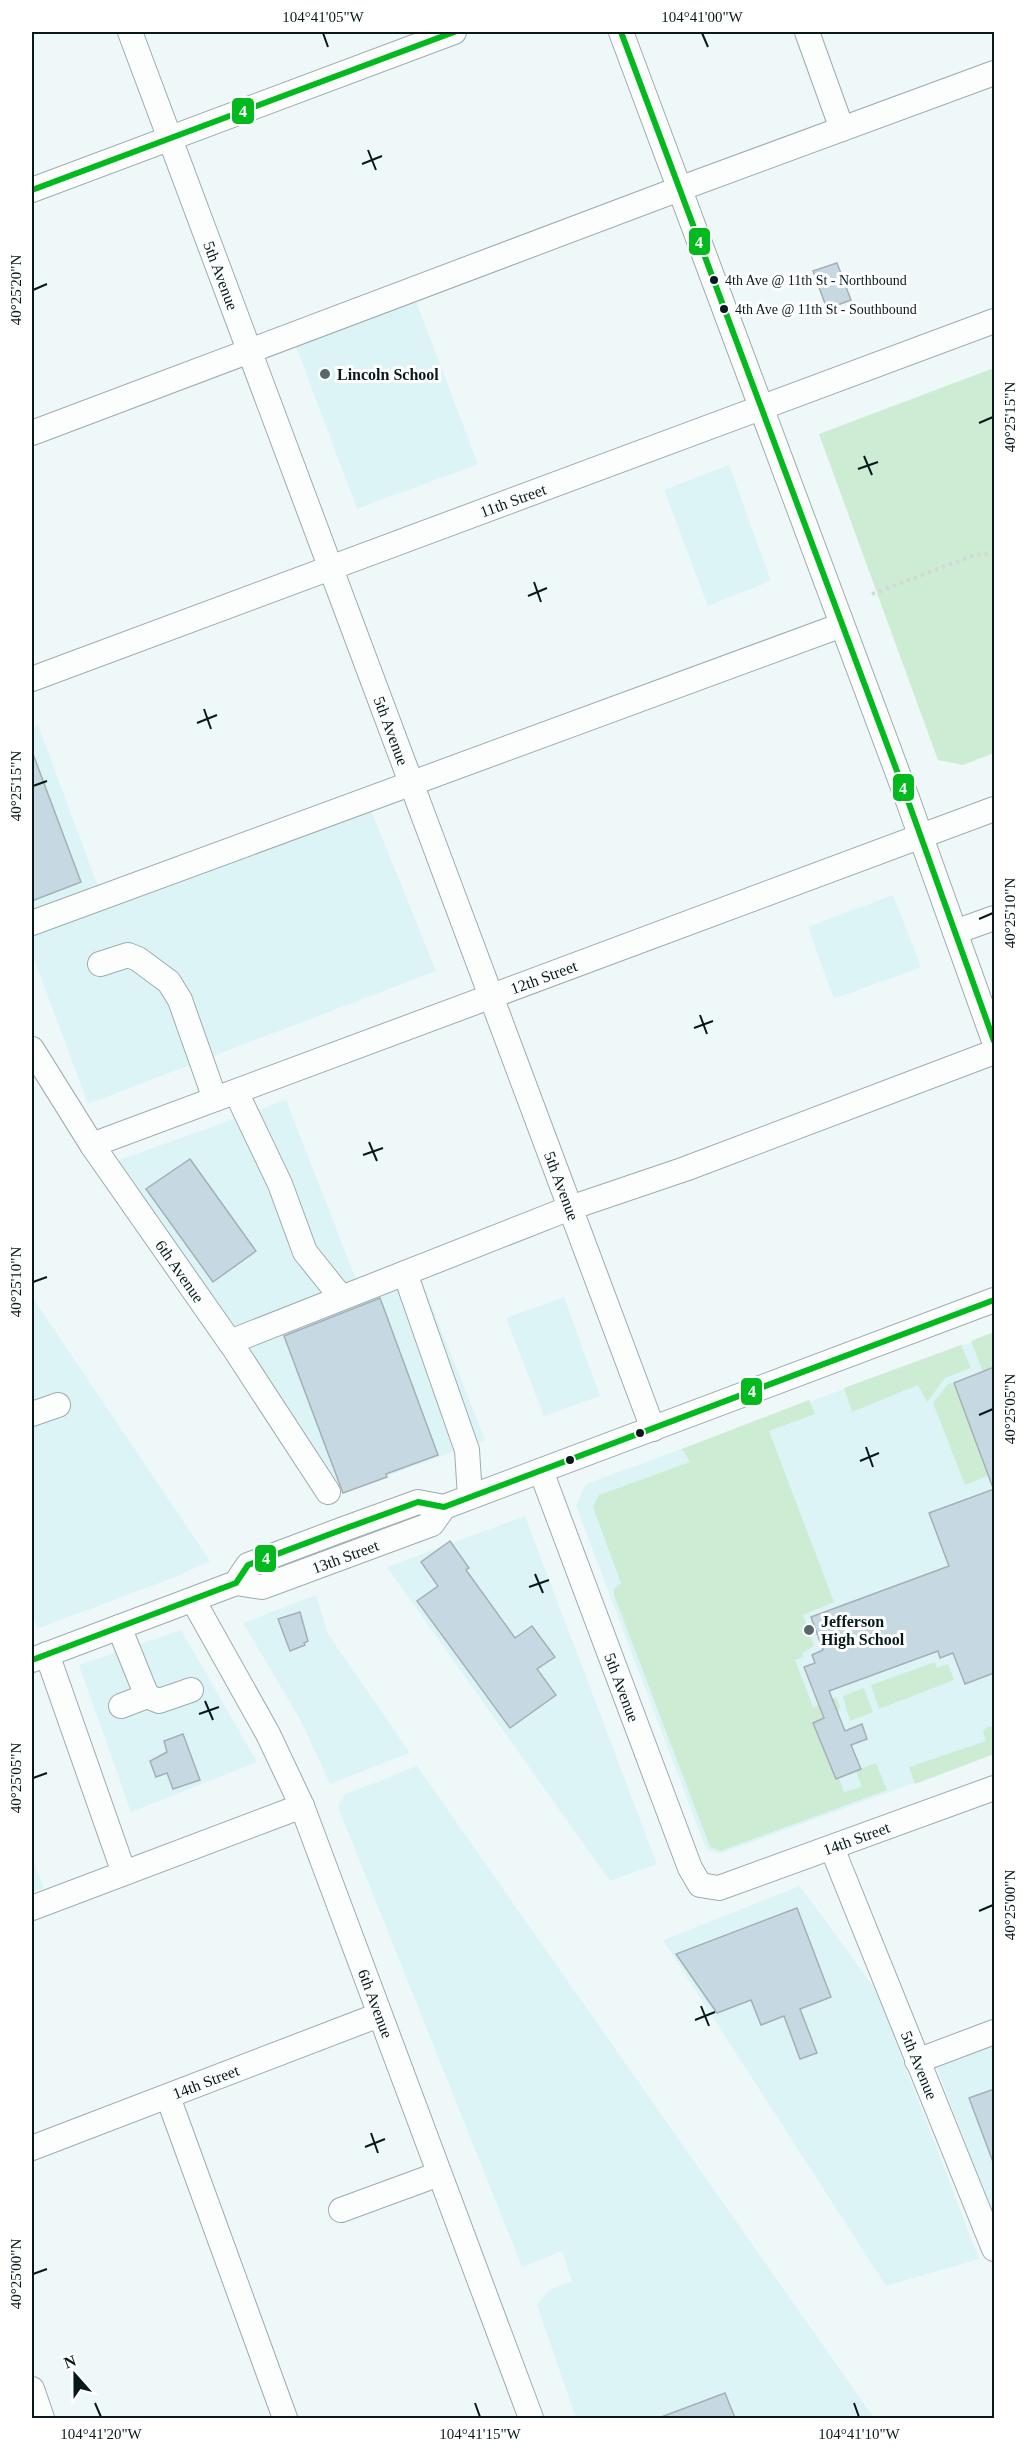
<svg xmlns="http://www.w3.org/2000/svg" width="1026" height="2450" viewBox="0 0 1026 2450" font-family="'Times New Roman',serif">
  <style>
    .built { fill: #ddf4f7 }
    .green { fill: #ccecd3 }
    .building { fill: #c6d8e1; stroke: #a5b0b4; stroke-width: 1.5 }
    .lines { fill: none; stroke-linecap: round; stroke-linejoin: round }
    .minor-casing { stroke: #9eabad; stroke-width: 26 }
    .path { stroke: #d3d7d7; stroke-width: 4; stroke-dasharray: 3 4.5; stroke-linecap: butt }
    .minor { stroke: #fcfefe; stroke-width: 24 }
    .bus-1-casing { stroke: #fff; stroke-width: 10 }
    .bus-1 { stroke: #02ba1d; stroke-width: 6 }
    .ticks { fill: none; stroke: #07191b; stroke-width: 2 }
    .bus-dot { fill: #07191b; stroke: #fff; stroke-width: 2 }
    .poi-dot { fill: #586769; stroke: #fff; stroke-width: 2 }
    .labels { text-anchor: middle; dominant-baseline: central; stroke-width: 6; stroke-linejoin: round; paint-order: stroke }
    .bus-label { font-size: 14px; fill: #07191b; stroke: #fff; text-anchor: start }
    .street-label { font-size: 16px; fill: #07191b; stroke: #fff }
    .poi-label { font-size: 16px; font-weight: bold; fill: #07191b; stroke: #fff; text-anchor: start }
    .line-badge { stroke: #fff; stroke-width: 2 }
    .badge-label { font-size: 16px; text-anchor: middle; font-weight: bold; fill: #fff }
    .neatline { fill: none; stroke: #07191b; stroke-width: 2 }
    .ticks-label { font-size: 15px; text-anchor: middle; fill: #07191b }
  </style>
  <rect width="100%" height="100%" fill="#eef8f9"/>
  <g class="built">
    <path d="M 415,299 L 478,464 L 357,509 L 295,344 Z"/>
    <path d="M 729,465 L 771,581 L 708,606 L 664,490 Z"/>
    <path d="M 38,725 L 105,905 L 369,805 L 436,971 L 88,1104 L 32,954 L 32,727 Z"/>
    <path d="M 893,895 L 921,967 L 834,999 L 808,927 Z"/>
    <path d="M 286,1100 L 357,1282 L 414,1261 L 485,1440 L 338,1494 L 111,1163 Z"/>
    <path d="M 32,1297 L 210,1561 L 178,1576 L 37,1629 L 32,1612 Z"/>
    <path d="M 564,1297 L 600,1396 L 544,1416 L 506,1318 Z"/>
    <path d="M 994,1334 L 994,1754 L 719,1854 L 706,1849 L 576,1506 L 586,1484 Z"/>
    <path d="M 525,1516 L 657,1864 L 610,1881 L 387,1567 Z"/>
    <path d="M 316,1595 L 328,1634 L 410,1753 L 330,1784 L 301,1721 L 243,1623 Z"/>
    <path d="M 181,1630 L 257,1762 L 131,1812 L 79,1665 Z"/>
    <path d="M 417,1766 L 658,2110 L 874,2418 L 576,2418 L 537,2305 L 549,2290 L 572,2281 L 562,2251 L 522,2267 L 338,1807 L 344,1795 Z"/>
    <path d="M 32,1857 L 44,1888 L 32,1892 Z"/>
    <path d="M 800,1886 L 876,1990 L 979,2259 L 886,2286 L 663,1940 Z"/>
    <path d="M 994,2044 L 994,2218 L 936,2066 Z"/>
  </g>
  <g class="green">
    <path d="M 994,368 L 994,753 L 963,765 L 938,760 L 819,434 Z"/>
    <path d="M 994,1332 L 994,1367 L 983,1372 L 971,1341 Z"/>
    <path d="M 961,1345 L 971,1368 L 945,1378 L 927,1402 L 918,1385 L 852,1412 L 844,1388 Z"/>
    <path d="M 954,1383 L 988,1476 L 965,1485 L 933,1403 L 948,1384 Z"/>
    <path d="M 809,1400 L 815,1414 L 769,1431 L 834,1602 L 803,1615 L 814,1646 L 802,1653 L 804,1657 L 795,1660 L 813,1707 L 836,1697 L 840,1707 L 838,1713 L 813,1723 L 836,1779 L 839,1778 L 844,1792 L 862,1787 L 856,1771 L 876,1763 L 887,1790 L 720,1851 L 710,1847 L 614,1595 L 614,1589 L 621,1583 L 593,1507 L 599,1495 L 690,1462 L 682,1449 Z"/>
    <path d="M 935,1662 L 937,1668 L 948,1664 L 954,1680 L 879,1709 L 871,1685 Z"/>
    <path d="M 864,1688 L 873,1712 L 850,1721 L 843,1696 Z"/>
    <path d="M 988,1726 L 992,1727 L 994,1732 L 994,1754 L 915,1784 L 909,1767 L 986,1741 L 983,1731 Z"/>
  </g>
  <g class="building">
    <path d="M 837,263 L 851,300 L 827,309 L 813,271 Z"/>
    <path d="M 33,754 L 81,882 L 32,901 L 32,755 Z"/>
    <path d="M 190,1159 L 256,1251 L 213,1282 L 146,1189 Z"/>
    <path d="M 380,1298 L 438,1455 L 386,1474 L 387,1477 L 343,1493 L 284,1336 Z"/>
    <path d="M 994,1367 L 994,1487 L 993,1488 L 954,1383 Z"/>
    <path d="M 994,1489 L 994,1673 L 965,1684 L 953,1653 L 940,1658 L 938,1651 L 829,1691 L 845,1731 L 862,1724 L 867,1739 L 851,1745 L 861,1769 L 836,1779 L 813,1723 L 824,1718 L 804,1667 L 815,1663 L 812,1655 L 823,1650 L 811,1617 L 949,1566 L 929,1513 Z"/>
    <path d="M 450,1541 L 469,1568 L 466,1570 L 515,1638 L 532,1626 L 555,1657 L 537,1669 L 556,1695 L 510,1728 L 417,1601 L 438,1586 L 421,1562 Z"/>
    <path d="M 300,1612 L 308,1641 L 304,1643 L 305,1645 L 290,1651 L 278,1619 Z"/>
    <path d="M 183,1734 L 200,1780 L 173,1789 L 167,1773 L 156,1777 L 150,1761 L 167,1752 L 164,1741 Z"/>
    <path d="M 797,1908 L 831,1997 L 800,2009 L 817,2053 L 800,2059 L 784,2016 L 761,2025 L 751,2000 L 717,2013 L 676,1954 Z"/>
    <path d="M 994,2089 L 994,2161 L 993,2162 L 969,2098 Z"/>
    <path d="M 725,2393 L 735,2418 L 661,2418 L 661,2417 Z"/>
  </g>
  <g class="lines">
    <defs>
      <g id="minor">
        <path id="s1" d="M 130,32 L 653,1429"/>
        <path d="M 621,32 L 907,798 L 994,1041"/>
        <path d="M 807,32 L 842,129"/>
        <path d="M 32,190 L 454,32"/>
        <path d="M 32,433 L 679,189 L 994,73"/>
        <path id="s2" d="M 32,679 L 994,321"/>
        <path d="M 32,923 L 842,625"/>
        <path d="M 955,932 L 994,918"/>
        <path d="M 100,964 L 128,955 L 138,959 L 169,982 L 180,1000 L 215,1099"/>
        <path id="s3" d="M 32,1049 L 92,1145 L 234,1348 L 328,1492"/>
        <path d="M 236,1092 L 280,1184 L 305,1252 L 341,1297"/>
        <path id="s4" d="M 92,1145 L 994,809"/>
        <path d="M 405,1273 L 467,1450 L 470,1497"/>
        <path d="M 230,1342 L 570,1208 L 685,1169 L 994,1052"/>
        <path d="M 32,1414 L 58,1405"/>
        <path id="s5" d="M 541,1471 L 690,1868 L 700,1885 L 719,1888 L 994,1788"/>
        <path d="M 236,1583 L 248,1565 L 341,1530 L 418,1502 L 444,1507 L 994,1300"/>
        <path id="s6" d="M 193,1600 L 268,1734 L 302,1806 L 531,2418"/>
        <path d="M 119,1627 L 147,1696 L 159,1701 L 191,1690"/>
        <path d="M 47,1654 L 124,1873"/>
        <path id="s7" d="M 32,1660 L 236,1583 L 262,1587 L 432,1524 L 444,1507"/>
        <path d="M 121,1706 L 147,1696"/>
        <path id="s8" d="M 832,1848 L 994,2249"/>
        <path d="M 32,1908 L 302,1806"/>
        <path d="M 917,2061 L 994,2032"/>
        <path d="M 168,2097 L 285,2418"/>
        <path id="s9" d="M 32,2148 L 379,2015"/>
        <path d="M 341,2210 L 439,2174"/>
        <path d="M 32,2389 L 42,2418"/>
      </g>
    </defs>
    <use href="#minor" class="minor-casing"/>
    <path class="path" d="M 872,594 L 975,555 L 994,554"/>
    <use href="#minor" class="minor"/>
    <defs>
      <g id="bus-1">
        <path d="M 621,32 L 907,798 L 994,1041"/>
        <path d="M 32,190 L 454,32"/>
        <path d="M 32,1660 L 236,1583 L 248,1565 L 341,1530 L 418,1502 L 444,1507 L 994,1300"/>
      </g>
    </defs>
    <use href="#bus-1" class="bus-1-casing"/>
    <use href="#bus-1" class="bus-1"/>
  </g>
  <path class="ticks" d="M 323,33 L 328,47M 702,33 L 708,47M 368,150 L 376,170M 362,164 L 382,156M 33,290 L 47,284M 979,423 L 993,417M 864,456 L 872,475M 858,469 L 878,462M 534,582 L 541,602M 528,596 L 547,588M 204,709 L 211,729M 197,723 L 217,715M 33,786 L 47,781M 979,919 L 993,913M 700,1015 L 707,1034M 694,1028 L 713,1021M 369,1142 L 377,1161M 363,1155 L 383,1148M 33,1282 L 47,1277M 979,1415 L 993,1409M 866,1447 L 873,1467M 860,1461 L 879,1453M 535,1574 L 543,1593M 529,1587 L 549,1580M 205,1701 L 213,1720M 199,1714 L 219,1707M 33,1778 L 47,1773M 979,1911 L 993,1905M 701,2006 L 709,2026M 695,2020 L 715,2012M 371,2133 L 378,2153M 365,2147 L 385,2139M 33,2274 L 47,2269M 95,2403 L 101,2417M 475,2403 L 480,2417M 854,2403 L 859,2417"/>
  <g class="bus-dot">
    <circle cx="714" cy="280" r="5"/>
    <circle cx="724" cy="309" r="5"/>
    <circle cx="640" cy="1433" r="5"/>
    <circle cx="570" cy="1460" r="5"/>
  </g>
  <g class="poi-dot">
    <circle cx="325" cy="374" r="6"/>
    <circle cx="809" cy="1630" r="6"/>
  </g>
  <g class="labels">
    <g class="bus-label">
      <text x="725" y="280">4th Ave @ 11th St - Northbound</text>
      <text x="735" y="309">4th Ave @ 11th St - Southbound</text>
    </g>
    <g class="street-label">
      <text stroke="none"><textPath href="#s1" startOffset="260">5th Avenue</textPath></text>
      <text stroke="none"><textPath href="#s2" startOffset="513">11th Street</textPath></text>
      <text stroke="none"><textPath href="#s1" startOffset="746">5th Avenue</textPath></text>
      <text stroke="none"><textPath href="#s4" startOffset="482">12th Street</textPath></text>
      <text stroke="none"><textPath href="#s1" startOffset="1232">5th Avenue</textPath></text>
      <text stroke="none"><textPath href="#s3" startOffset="267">6th Avenue</textPath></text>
      <text stroke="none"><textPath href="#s7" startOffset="333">13th Street</textPath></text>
      <text stroke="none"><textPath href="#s5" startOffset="231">5th Avenue</textPath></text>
      <text stroke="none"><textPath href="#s5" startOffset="609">14th Street</textPath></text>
      <text stroke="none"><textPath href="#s6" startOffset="444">6th Avenue</textPath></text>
      <text stroke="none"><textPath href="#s8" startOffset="234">5th Avenue</textPath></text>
      <text stroke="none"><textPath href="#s9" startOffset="186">14th Street</textPath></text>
    </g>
    <g class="poi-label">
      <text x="337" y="374">Lincoln School</text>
      <text x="821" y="1621">Jefferson<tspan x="821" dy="18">High School</tspan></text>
    </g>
  </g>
  <g class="line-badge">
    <rect x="231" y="97" width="24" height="28" rx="6" fill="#02ba1d"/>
    <rect x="688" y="227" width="23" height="29" rx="6" fill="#02ba1d"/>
    <rect x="892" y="773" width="23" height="29" rx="6" fill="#02ba1d"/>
    <rect x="740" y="1377" width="23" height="29" rx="6" fill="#02ba1d"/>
    <rect x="254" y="1544" width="23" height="29" rx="6" fill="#02ba1d"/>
  </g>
  <g class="badge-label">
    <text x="243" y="117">4</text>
    <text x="699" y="248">4</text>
    <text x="903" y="794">4</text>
    <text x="752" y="1397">4</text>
    <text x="266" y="1564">4</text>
  </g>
  <rect width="1026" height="2450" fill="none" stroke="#ffffff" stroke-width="66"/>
  <g transform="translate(75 2375) rotate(339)" stroke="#ffffff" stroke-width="4.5" paint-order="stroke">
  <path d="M0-4.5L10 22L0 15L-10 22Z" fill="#07191b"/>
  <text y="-9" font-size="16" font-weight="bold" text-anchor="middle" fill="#07191b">N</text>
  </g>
  <rect x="33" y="33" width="960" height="2384" class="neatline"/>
  <g class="ticks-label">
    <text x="323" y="22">104°41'05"W</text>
    <text x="702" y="22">104°41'00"W</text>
    <text transform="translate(16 290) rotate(-90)" y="5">40°25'20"N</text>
    <text transform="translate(1010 417) rotate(-90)" y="5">40°25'15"N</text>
    <text transform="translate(16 786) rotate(-90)" y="5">40°25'15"N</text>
    <text transform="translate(1010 913) rotate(-90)" y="5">40°25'10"N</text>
    <text transform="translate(16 1282) rotate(-90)" y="5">40°25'10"N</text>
    <text transform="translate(1010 1409) rotate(-90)" y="5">40°25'05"N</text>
    <text transform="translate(16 1778) rotate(-90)" y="5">40°25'05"N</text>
    <text transform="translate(1010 1905) rotate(-90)" y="5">40°25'00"N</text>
    <text transform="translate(16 2274) rotate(-90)" y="5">40°25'00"N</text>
    <text x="101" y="2439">104°41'20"W</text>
    <text x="480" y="2439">104°41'15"W</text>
    <text x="859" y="2439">104°41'10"W</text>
  </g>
</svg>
